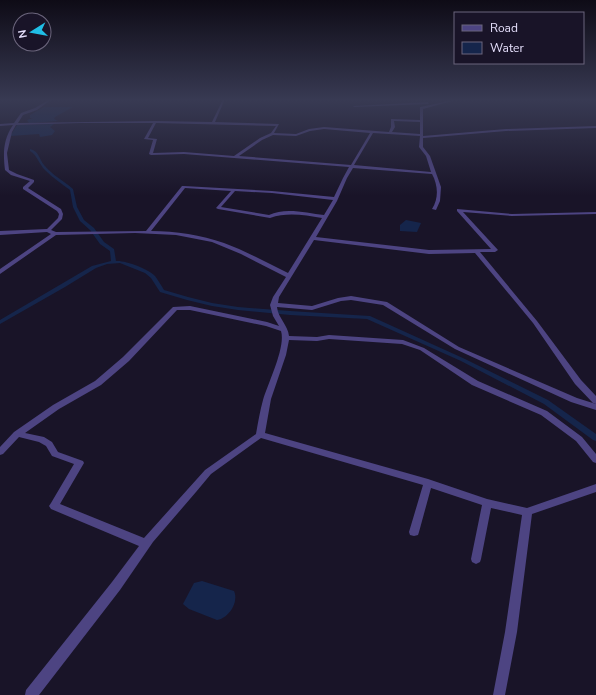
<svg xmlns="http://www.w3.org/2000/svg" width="596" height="695" viewBox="0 0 596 695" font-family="'Nunito Sans',sans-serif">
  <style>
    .water { fill: #15254b }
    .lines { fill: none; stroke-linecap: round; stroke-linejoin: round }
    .canal { fill: #15254b; fill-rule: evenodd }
    .street { fill: #4d4482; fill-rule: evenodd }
  </style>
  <rect width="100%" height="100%" fill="#191428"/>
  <g class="water">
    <path d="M 44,107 L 73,107 L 55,117 L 54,119 L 58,121 L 29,123 L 27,120 L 33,118 L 30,118 L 30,115 Z"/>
    <path d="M 54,124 L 50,127 L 55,131 L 52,135 L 40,137 L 39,134 L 10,136 L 17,125 Z"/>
    <path d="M 406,220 L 421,223 L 417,232 L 400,231 L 400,225 Z"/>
    <path d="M 202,581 L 234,591 C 239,602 229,618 217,620 L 189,609 L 183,604 L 194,583 Z"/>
  </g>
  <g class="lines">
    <path class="canal" d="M 30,149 C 39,151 39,159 44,165 C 52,175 64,181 73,189 L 77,207 L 84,220 L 94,228 L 104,242 L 114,249 L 116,261 C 125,260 149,269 155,276 C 158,280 161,285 164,290 L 188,297 L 212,303 L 238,307 L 290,311 L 370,316 L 465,359 L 548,400 L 596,434 L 596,441 L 593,440 L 544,404 L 461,361 L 367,319 L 290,315 L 238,310 L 212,306 L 187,300 L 160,292 L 151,278 L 145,273 L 120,263 L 107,264 L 96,268 L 65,287 L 0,324 L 0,320 L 92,266 L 111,261 L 110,251 L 100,244 L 90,230 L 80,221 L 73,207 L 70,190 C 62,184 53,178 45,170 C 39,164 37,155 30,151 Z"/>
    <g class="street">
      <path d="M 50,99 L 52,99 L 37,110 L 23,115 L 18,123 L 155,121 L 212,122 L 223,99 L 225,99 L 215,122 L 279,124 L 274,133 L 296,134 L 309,129 L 324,127 L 389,132 L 391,127 L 391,119 L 420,120 L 420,107 L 459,99 L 423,109 L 423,136 L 506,129 L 596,126 L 596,128 L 506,131 L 423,138 L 423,147 L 430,156 L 441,187 L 440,201 L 436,210 L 432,209 C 439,198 438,185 432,174 L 353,168 L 347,178 L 337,201 L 316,237 L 429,250 L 491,249 L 457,211 L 457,209 L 512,214 L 596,212 L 596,214 L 512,216 L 463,212 L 498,250 L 495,252 L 480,252 L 537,321 L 581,380 L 596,396 L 596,404 L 593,403 L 575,384 L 533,323 L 475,253 L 429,254 L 314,240 L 279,297 L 278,303 L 312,306 L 338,298 L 351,296 L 387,302 L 459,347 L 577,398 L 596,404 L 596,410 L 571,402 L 455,349 L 383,305 L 351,300 L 341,301 L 312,310 L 277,307 C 278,318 288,325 289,336 L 317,337 L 329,335 L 403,340 L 424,348 L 478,381 L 547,411 L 582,437 L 596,454 L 596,463 L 593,462 L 576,441 L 541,415 L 472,385 L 420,350 L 402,344 L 329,339 L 317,341 L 289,340 L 286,355 L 271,399 L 265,433 L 428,479 L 487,499 L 527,508 L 596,484 L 596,492 L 532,514 L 517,632 L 505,695 L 493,695 L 505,632 L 522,515 L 491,508 L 481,559 L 480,562 L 476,564 L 472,562 L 471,559 L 482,505 L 431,488 L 419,532 L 418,535 L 414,536 L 410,535 L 409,532 L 423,485 L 261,438 L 211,474 L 196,492 L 153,542 L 120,590 L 39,695 L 25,695 L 26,690 L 112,582 L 139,546 L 51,509 L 49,506 L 51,503 L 74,464 L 52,456 L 46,446 L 39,442 L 19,437 L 3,454 L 0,455 L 0,447 L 14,432 L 53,405 L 95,381 L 123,357 L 173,307 L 190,306 L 267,322 L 279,326 L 273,316 L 270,305 L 273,297 L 286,277 L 241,254 L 212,242 L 176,235 L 135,233 L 56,235 L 0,274 L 0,269 L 51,234 L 47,232 L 0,235 L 0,231 L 47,229 L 58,218 L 59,214 L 57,211 L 23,189 L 23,187 L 30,181 L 11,175 L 5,170 C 3,153 3,140 13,125 L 0,126 L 0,124 L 14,123 L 21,113 L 35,108 ZM 394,121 L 420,122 L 420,134 L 392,132 L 395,127 ZM 81,123 L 153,123 L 144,139 L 153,140 L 149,154 L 151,155 L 184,154 L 349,167 L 343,178 L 334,197 L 272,191 L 184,186 L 182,186 L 146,231 L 56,232 L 51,230 L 62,219 L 63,214 L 61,209 L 28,188 L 34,182 L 34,180 L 17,174 L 9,170 L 7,153 L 12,132 L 16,125 ZM 156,123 L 276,126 L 271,133 L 260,138 L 234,156 L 184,152 L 153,153 L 157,139 L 148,138 ZM 324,129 L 370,133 L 351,165 L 239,156 L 262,140 L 273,135 L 296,136 L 310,131 ZM 373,133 L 420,136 L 419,147 L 426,156 L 431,172 L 354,165 ZM 185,188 L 231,191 L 216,208 L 218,209 L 270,218 C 287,212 304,215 322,218 L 288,273 C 267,263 246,251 224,243 C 201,235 176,231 151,231 ZM 235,191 L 272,193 L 333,200 L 324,215 C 307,213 285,207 269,215 L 221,207 ZM 177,310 L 190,310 L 266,326 L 281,331 C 286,347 268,383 263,400 C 260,411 258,422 256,434 L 205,470 L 144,538 L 60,504 L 84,463 L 83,461 L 58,452 L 52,442 L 44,437 L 25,433 L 59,409 L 101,385 L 129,361 Z"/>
      <path d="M 428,102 L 429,104 L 354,107 L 353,106 Z"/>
    </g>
  </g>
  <linearGradient id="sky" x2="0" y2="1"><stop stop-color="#0e0b16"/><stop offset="0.51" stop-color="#383a53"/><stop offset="1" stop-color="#383a53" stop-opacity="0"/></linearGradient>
  <rect width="596" height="196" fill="url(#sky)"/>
  <rect x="454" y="12" width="130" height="52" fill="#191428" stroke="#6b657c"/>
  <rect x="462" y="25" width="20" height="6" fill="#4d4482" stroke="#6b657c"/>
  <text x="490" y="32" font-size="12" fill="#e5dffb">Road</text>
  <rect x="462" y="42" width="20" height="12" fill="#15254b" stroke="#6b657c"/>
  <text x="490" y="52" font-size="12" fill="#e5dffb">Water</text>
  <g transform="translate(32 32) rotate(259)"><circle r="19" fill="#191428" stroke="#6b657c"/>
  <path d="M0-3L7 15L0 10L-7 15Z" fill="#20bee6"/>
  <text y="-6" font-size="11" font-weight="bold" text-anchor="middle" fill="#e5dffb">N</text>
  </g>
</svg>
